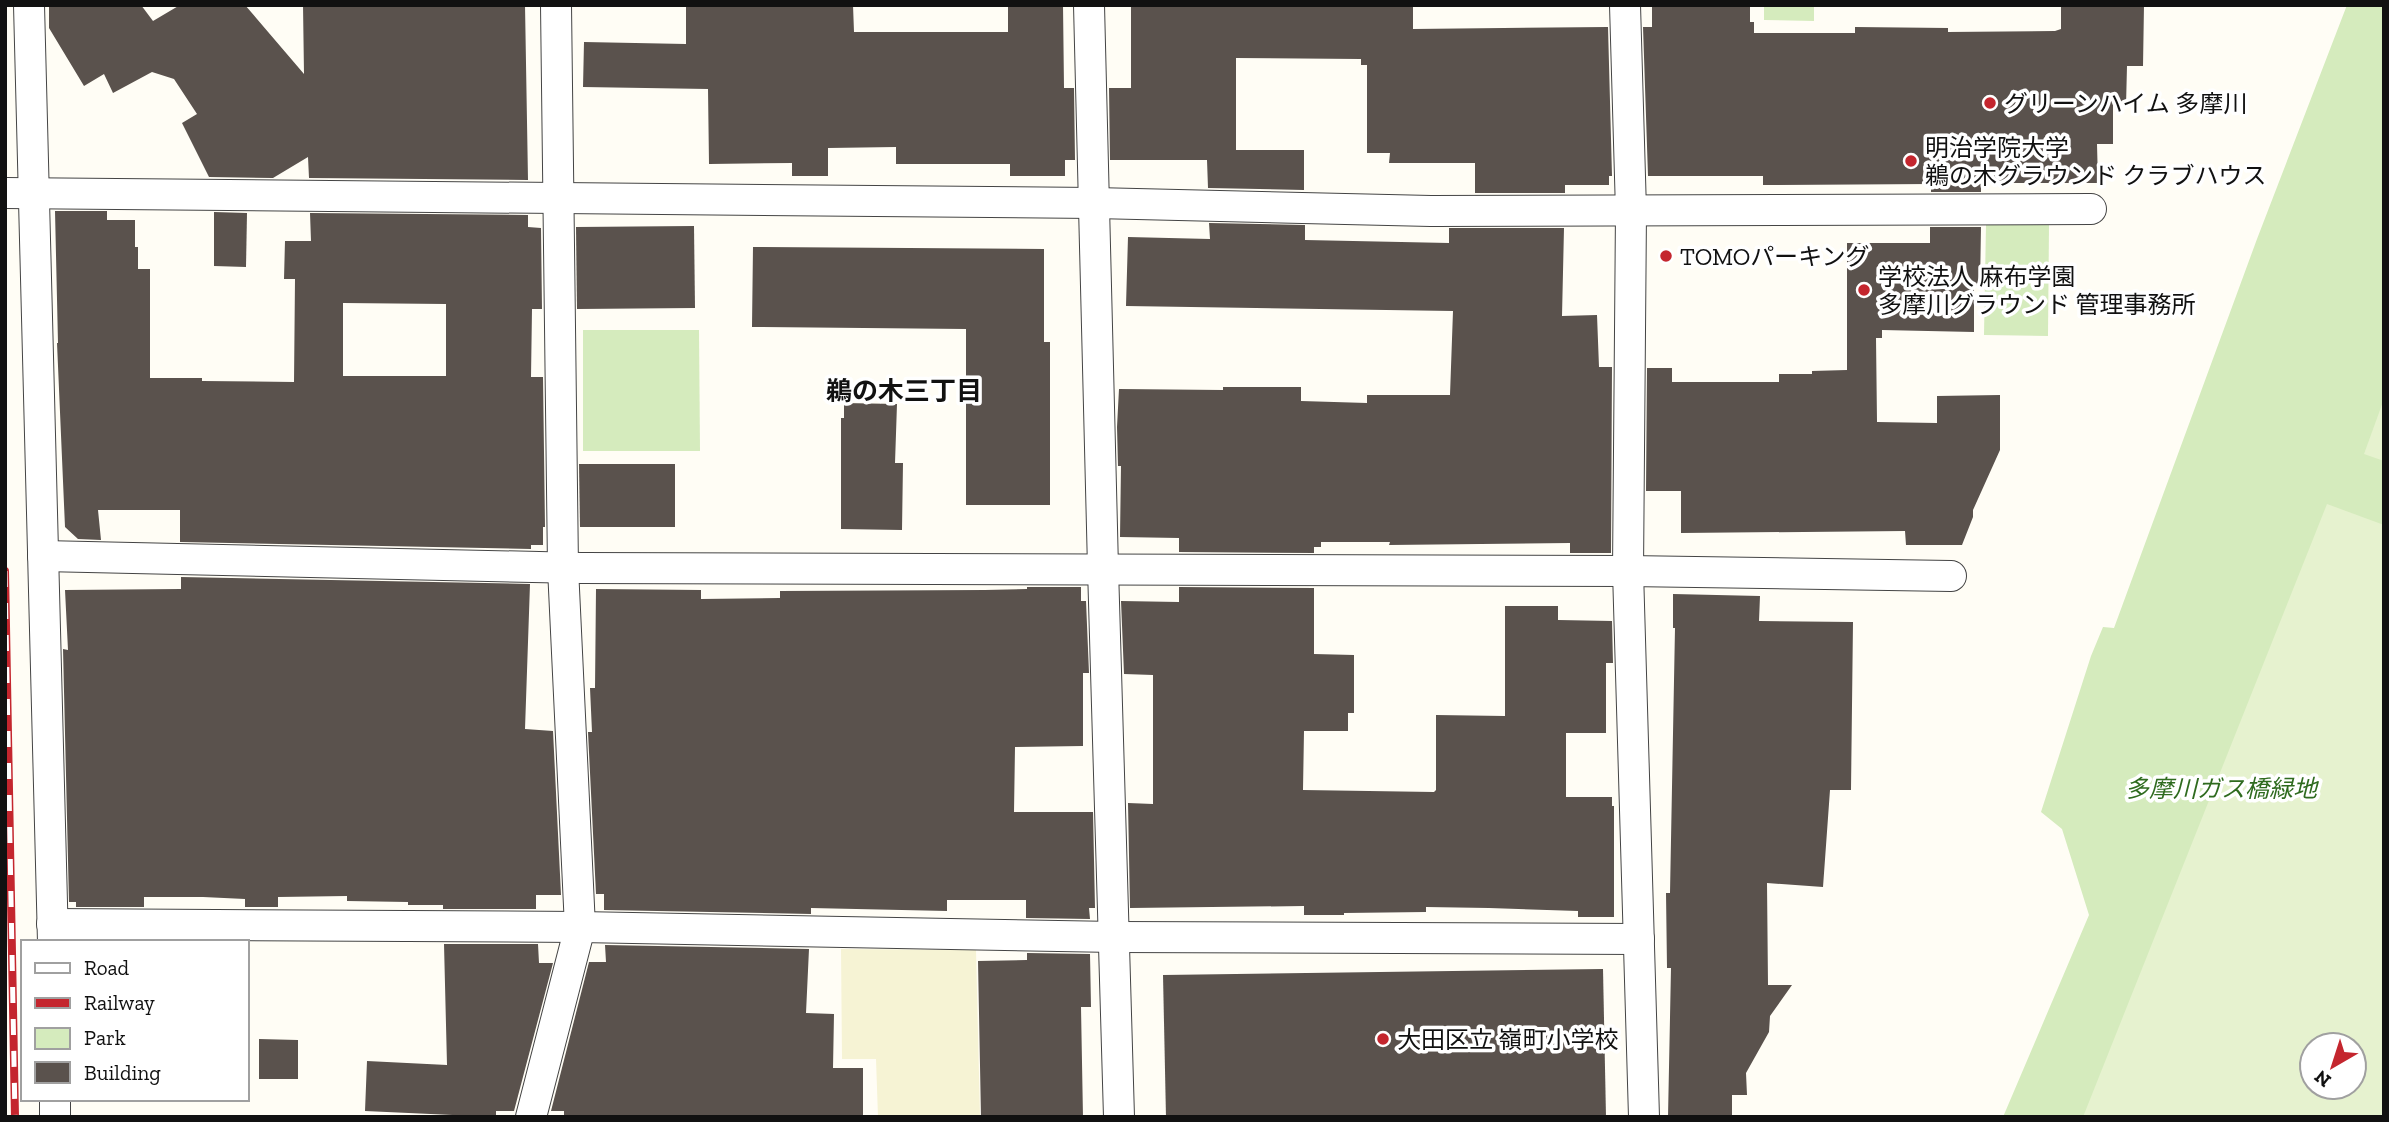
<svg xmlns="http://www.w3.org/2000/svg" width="2389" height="1122" viewBox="0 0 2389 1122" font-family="'Zilla Slab','Noto Sans JP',serif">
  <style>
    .farmland { fill: #f6f3d4 }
    .green { fill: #d5ebbd; fill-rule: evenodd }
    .pitch { fill: #e6f2cf; fill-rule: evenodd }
    .building { fill: #5a524d; fill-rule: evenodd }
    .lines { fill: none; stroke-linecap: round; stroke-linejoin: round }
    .street-casing { stroke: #444; stroke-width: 32 }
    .street { stroke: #fff; stroke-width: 30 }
    .rail-casing { stroke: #c4262e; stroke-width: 8 }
    .rail { stroke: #fff; stroke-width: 5; stroke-dasharray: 16; stroke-linecap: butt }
    .poi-dot { fill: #c4262e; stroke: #fff; stroke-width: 2.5 }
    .labels { text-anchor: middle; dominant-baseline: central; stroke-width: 7; stroke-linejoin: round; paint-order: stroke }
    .poi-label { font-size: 24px; fill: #111; stroke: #fff; text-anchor: start }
    .park-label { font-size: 24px; font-style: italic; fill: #2f6b1f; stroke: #fff }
    .neighbourhood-label { font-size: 26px; font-weight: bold; fill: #111; stroke: #fff }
  </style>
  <rect width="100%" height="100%" fill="#fffdf5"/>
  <path class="farmland" d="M 841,949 L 976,950 L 980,1117 L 878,1117 L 876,1059 L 842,1059 Z"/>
  <g class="green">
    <path d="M 1764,5 L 1814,5 L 1814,21 L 1764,20 Z"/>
    <path d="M 2347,5 L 2384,5 L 2384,1117 L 2003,1117 L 2089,915 L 2062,829 L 2041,812 L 2091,656 L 2103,627 L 2114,628 L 2257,239 ZM 2312,1045 L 2354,1045 L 2354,1087 L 2312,1087 Z"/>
    <path d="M 1986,225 L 2049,225 L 2048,336 L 1984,335 Z"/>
    <path d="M 583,330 L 699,330 L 700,451 L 583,451 Z"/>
  </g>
  <g class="pitch">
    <path d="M 2384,399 L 2384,461 L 2364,454 Z"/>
    <path d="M 2327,504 L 2384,525 L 2384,1117 L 2083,1117 ZM 2312,1045 L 2354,1045 L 2354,1087 L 2312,1087 Z"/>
  </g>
  <g class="building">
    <path d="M 49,5 L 141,5 L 153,21 L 180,5 L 245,5 L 304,74 L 303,5 L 525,5 L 528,180 L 309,178 L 308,157 L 273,178 L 209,177 L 182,123 L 197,114 L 174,79 L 152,72 L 113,93 L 104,74 L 84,86 L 49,28 Z"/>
    <path d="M 686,5 L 853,5 L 854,32 L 1008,32 L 1008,5 L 1063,5 L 1064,88 L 1074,88 L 1075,160 L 1065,160 L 1065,176 L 1010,176 L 1010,164 L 896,164 L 896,147 L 828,148 L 828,176 L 792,176 L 792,163 L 709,164 L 708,89 L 583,87 L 584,42 L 686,44 Z"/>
    <path d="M 1131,5 L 1413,5 L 1413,29 L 1608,27 L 1612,176 L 1609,176 L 1609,185 L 1565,185 L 1565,193 L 1475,193 L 1475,163 L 1389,163 L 1390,153 L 1367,153 L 1367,65 L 1361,65 L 1361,59 L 1236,58 L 1236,150 L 1304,150 L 1304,190 L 1208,188 L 1207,160 L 1110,160 L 1109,88 L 1131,88 Z"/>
    <path d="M 1652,5 L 1750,5 L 1750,22 L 1754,22 L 1754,33 L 1855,33 L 1855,27 L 1948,28 L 1948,32 L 2055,31 L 2061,29 L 2061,5 L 2144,5 L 2143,66 L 2127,66 L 2126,106 L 2113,105 L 2113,144 L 2097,144 L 2098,183 L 1981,183 L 1981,192 L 1931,192 L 1931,184 L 1763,185 L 1763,176 L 1648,176 L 1643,27 L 1652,27 Z"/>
    <path d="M 55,211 L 107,211 L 107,220 L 135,220 L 135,247 L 138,247 L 138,269 L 150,269 L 150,378 L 202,378 L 202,381 L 294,382 L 295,279 L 284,279 L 285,241 L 311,241 L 310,213 L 528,215 L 528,227 L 541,228 L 542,309 L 532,309 L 531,377 L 543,377 L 545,527 L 543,527 L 543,545 L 531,545 L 531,549 L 180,542 L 180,510 L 98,510 L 101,540 L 78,539 L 65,527 L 57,343 L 58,343 ZM 343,303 L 446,304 L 446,376 L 343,376 Z"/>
    <path d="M 214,212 L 247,213 L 246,267 L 214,266 Z"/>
    <path d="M 1209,223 L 1305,225 L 1305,240 L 1449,243 L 1449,228 L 1564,228 L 1562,316 L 1597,315 L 1599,367 L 1612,367 L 1611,553 L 1570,553 L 1570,543 L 1389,545 L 1390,542 L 1321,542 L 1321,547 L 1314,547 L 1314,553 L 1179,552 L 1179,538 L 1120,537 L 1121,466 L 1118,466 L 1117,427 L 1119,389 L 1223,390 L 1223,387 L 1301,387 L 1301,401 L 1367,403 L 1367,395 L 1450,395 L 1453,311 L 1126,306 L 1128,237 L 1210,239 Z"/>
    <path d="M 694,226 L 695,308 L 577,309 L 576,227 Z"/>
    <path d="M 1930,227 L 1981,227 L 1980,286 L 1974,286 L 1974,332 L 1882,330 L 1882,338 L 1876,338 L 1877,422 L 1937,423 L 1937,396 L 2000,395 L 2000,450 L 1973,510 L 1973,517 L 1962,545 L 1906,545 L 1905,531 L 1681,533 L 1681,491 L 1646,491 L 1647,368 L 1672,368 L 1672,382 L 1779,382 L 1779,374 L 1812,374 L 1812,371 L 1847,370 L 1847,243 L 1930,243 Z"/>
    <path d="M 753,247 L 1044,249 L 1044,342 L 1050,342 L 1050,505 L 966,505 L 966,329 L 752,327 Z"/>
    <path d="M 844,403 L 897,404 L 895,463 L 903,463 L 902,530 L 841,529 L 841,418 L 844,418 Z"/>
    <path d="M 579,464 L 675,464 L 675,527 L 580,527 Z"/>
    <path d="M 181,577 L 530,584 L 525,729 L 553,731 L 561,895 L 536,895 L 536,909 L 443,909 L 443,905 L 408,905 L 408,902 L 347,901 L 347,896 L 278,897 L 278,907 L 245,907 L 245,899 L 203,897 L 144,897 L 144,907 L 76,907 L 76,902 L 69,902 L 63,649 L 68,650 L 65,590 L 181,589 Z"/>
    <path d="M 1027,587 L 1081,587 L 1081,601 L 1086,601 L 1089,673 L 1083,673 L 1083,746 L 1015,747 L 1014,812 L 1093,812 L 1095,908 L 1089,908 L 1090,919 L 1026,918 L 1026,900 L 947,900 L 947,911 L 811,908 L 811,914 L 604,910 L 604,894 L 596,894 L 588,732 L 592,732 L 590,688 L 595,688 L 596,589 L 701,590 L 701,599 L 780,598 L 780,591 L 985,590 L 1027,589 Z"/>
    <path d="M 1179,587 L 1314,588 L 1314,654 L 1354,655 L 1354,713 L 1348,713 L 1348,731 L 1304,731 L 1303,790 L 1434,792 L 1436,790 L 1436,715 L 1505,716 L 1505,606 L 1558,606 L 1558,620 L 1612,621 L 1613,663 L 1606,663 L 1606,733 L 1566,733 L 1566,797 L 1612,797 L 1612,806 L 1614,806 L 1614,917 L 1578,917 L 1578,911 L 1489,908 L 1426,907 L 1426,912 L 1344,913 L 1344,915 L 1304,915 L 1304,906 L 1130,908 L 1128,803 L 1153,804 L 1153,675 L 1124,674 L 1121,601 L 1179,602 Z"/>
    <path d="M 1673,594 L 1760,596 L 1759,621 L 1853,622 L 1851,790 L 1830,790 L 1823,887 L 1767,883 L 1768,985 L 1792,985 L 1770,1016 L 1769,1032 L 1746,1073 L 1747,1095 L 1732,1095 L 1732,1117 L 1668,1117 L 1671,968 L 1667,968 L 1666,893 L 1670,893 L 1675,628 L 1673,628 Z"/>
    <path d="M 444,944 L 538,944 L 539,963 L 553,963 L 514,1111 L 496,1111 L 496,1117 L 365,1111 L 367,1061 L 447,1065 Z"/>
    <path d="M 605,945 L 809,949 L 806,1013 L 834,1014 L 833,1068 L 863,1068 L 863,1117 L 618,1117 L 564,1115 L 564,1111 L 551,1111 L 589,962 L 606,962 Z"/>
    <path d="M 1027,953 L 1090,954 L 1091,1007 L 1081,1007 L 1083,1117 L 981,1117 L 978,961 L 1027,960 Z"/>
    <path d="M 1603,969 L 1606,1117 L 1166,1117 L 1163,975 Z"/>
    <path d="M 259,1039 L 298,1040 L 298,1079 L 259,1079 Z"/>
  </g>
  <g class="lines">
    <defs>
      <g id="street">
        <path d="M 29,5 L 53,942"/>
        <path d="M 1089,5 L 1103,568 L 1119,1117"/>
        <path d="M 1625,5 L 1631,211 L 1628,571 L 1644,1117"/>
        <path d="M 5,193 L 1095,203 L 1431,211 L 2091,209"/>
        <path d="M 43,556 L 581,568 L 1628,571 L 1951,576"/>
        <path d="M 52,924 L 580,927 L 1115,937 L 1639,939"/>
        <path d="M 55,1099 L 55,1117"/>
        <path d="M 531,1117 L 580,927 L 563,568 L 556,5"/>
      </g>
    </defs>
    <use href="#street" class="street-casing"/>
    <use href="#street" class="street"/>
    <defs>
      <path id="rail" d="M 5,571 L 15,1117"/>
    </defs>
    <use href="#rail" class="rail-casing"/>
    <use href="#rail" class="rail"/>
  </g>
  <g class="poi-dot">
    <circle cx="1990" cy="103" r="7"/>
    <circle cx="1911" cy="161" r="7"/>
    <circle cx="1666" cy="256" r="7"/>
    <circle cx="1864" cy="290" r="7"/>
    <circle cx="1383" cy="1039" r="7"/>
  </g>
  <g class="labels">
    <g class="poi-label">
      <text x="2004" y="103">グリーンハイム 多摩川</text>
      <text x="1925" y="147">明治学院大学<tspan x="1925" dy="28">鵜の木グラウンド クラブハウス</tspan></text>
      <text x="1680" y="256">TOMOパーキング</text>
      <text x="1878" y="276">学校法人 麻布学園<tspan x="1878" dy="28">多摩川グラウンド 管理事務所</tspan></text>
      <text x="1397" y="1039">大田区立 嶺町小学校</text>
    </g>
    <g class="park-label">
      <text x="2221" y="788">多摩川ガス橋緑地</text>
    </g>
    <g class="neighbourhood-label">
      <text x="904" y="391">鵜の木三丁目</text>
    </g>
  </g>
  <rect width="2389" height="1122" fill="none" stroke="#111111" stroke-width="14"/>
  <rect x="21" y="940" width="228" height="161" fill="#ffffff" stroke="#a0a0a0" stroke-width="2"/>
  <rect x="35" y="963" width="35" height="10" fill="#ffffff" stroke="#a0a0a0" stroke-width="2"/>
  <text x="84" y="975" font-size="21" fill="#111111">Road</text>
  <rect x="35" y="998" width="35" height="10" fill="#c4262e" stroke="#a0a0a0" stroke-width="2"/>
  <text x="84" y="1010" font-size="21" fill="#111111">Railway</text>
  <rect x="35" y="1028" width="35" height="21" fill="#d5ebbd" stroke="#a0a0a0" stroke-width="2"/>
  <text x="84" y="1045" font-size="21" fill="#111111">Park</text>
  <rect x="35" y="1062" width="35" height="21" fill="#5a524d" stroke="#a0a0a0" stroke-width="2"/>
  <text x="84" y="1080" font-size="21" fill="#111111">Building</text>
  <g transform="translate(2333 1066) rotate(219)"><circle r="33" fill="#ffffff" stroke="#a0a0a0" stroke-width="2"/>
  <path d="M0-5L12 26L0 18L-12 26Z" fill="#c4262e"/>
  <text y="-10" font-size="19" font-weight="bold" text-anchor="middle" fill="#111111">N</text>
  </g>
</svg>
